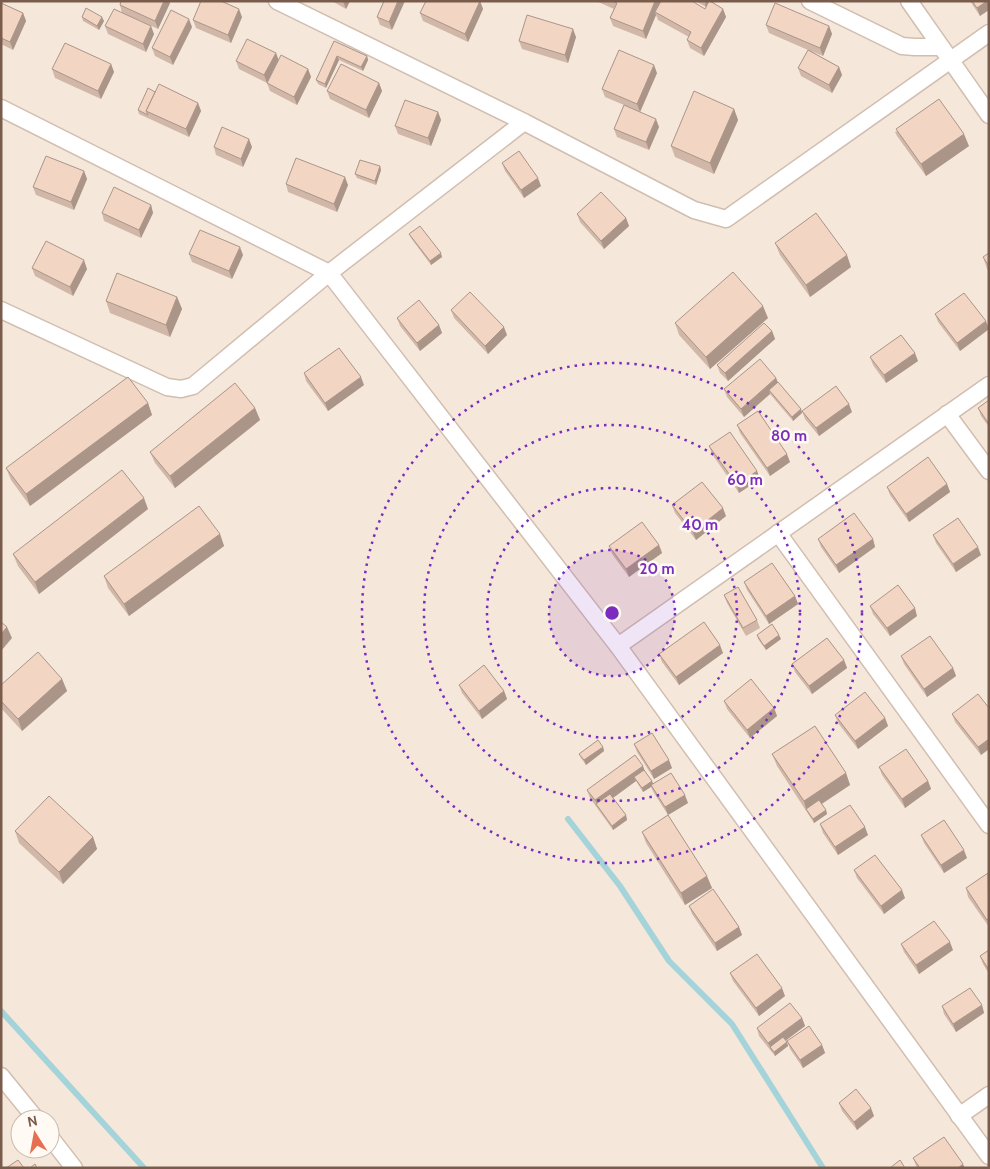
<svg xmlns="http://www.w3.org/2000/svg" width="990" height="1169" viewBox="0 0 990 1169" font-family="Cabin,sans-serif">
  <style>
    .residential { fill: #f5e8da; fill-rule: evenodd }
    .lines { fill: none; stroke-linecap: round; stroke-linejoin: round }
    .stream { stroke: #a5d3da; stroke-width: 6 }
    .street-casing { stroke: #d1beb0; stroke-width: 19 }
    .street { stroke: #fff; stroke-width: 16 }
    .wall { fill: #d1b7a8 }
    .shaded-wall { fill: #aa9588 }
    .building { fill: #f3d5c3; stroke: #aa9588 }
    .ring { fill: none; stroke: #7b2cbf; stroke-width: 2.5; stroke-dasharray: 2.5 5 }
    .centre { fill: #7b2cbf; stroke: #fffaf3; stroke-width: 2.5 }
    .ring-label { font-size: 15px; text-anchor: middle; font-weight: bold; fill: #7b2cbf; stroke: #fffaf3; stroke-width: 5; stroke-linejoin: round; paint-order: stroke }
  </style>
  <rect width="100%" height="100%" fill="#fdf6ec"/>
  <path class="residential" d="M 1,1 L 989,1 L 989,1168 L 1,1168 ZM 20,1119 L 50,1119 L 50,1149 L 20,1149 Z"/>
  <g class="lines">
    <g class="stream">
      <path d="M 568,819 L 620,886 L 669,961 L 732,1024 L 823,1168"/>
      <path d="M 1,1011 L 144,1168"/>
    </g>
    <defs>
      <g id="street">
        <path d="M 277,1 L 524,122 L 694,210 L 726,219 L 989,33"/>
        <path d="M 810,1 L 902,46 L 915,47 L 941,47"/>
        <path d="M 909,1 L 989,115"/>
        <path d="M 1,108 L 329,273 L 618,646 L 989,1156"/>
        <path d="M 1,310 L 167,387 L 181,389 L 193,386 L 329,273 L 524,122"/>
        <path d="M 947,414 L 989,471"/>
        <path d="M 778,533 L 989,825"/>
        <path d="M 618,646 L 989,385"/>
        <path d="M 1,1076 L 36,1119"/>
        <path d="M 959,1116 L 989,1095"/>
        <path d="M 50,1137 L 74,1168"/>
      </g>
    </defs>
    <use href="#street" class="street-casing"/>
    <use href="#street" class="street"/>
  </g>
  <g class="wall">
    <path d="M 121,1 L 169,1 L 170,3 L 158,29 L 132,17 L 154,34 L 146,52 L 108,34 L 105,26 L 122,13 L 120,5 Z"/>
    <path d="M 332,1 L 350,1 L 346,9 Z"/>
    <path d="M 384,1 L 392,30 L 380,25 L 377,17 Z"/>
    <path d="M 480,1 L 483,9 L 468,42 L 423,21 L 420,13 Z"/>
    <path d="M 596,1 L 692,1 L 705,9 L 706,7 L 697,2 L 696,1 L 710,1 L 723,9 L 726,17 L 704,56 L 690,48 L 687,40 L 689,37 L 658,20 L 656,15 L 646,39 L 613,26 L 610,18 L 614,9 Z"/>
    <path d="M 970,1 L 989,1 L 980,16 Z"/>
    <path d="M 1,3 L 23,13 L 26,21 L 13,50 L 1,44 Z"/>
    <path d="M 82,17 L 104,21 L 99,30 L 83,21 Z"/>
    <path d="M 242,17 L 231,43 L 196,28 L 193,20 Z"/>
    <path d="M 766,25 L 829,26 L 832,34 L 823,56 L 811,51 L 839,67 L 842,75 L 832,93 L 801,76 L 798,68 L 808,50 L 769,33 Z"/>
    <path d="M 192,27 L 173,65 L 155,56 L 152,48 Z"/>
    <path d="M 576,37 L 568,63 L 522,49 L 519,41 Z"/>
    <path d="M 334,41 L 367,56 L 368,60 L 363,71 L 339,60 L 326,88 L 318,84 L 316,80 Z"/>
    <path d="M 276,53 L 278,60 L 308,69 L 311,77 L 297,105 L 270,91 L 267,83 L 239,69 L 236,61 Z"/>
    <path d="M 111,64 L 114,72 L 101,99 L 55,78 L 52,69 Z"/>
    <path d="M 657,73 L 640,112 L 659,127 L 649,150 L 617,137 L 614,129 L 624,105 L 605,97 L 602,89 Z"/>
    <path d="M 379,83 L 382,91 L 369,118 L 330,99 L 327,91 Z"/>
    <path d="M 155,92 L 198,103 L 201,111 L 189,137 L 139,114 L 138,110 Z"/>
    <path d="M 734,109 L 738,120 L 714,174 L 675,157 L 671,146 Z"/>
    <path d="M 438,112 L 441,120 L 431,146 L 398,134 L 395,126 Z"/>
    <path d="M 897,131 L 969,146 L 926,176 L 897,136 L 895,132 Z"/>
    <path d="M 214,147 L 252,147 L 243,167 L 216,155 Z"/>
    <path d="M 502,163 L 541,186 L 524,198 L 505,171 Z"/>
    <path d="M 380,166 L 381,170 L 376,185 L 357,178 L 355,174 Z"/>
    <path d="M 84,171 L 87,179 L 74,210 L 36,195 L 33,187 Z"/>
    <path d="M 286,184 L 348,185 L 337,212 L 288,192 Z"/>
    <path d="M 151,205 L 153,213 L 141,238 L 104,221 L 102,213 Z"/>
    <path d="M 577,214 L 626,218 L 629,226 L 604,249 L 580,222 Z"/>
    <path d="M 409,234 L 442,257 L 431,265 L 411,238 Z"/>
    <path d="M 775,243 L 851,267 L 810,297 L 780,255 Z"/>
    <path d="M 989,253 L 989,272 L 987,269 L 983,257 Z"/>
    <path d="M 189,254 L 243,255 L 232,279 L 192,262 Z"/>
    <path d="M 32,268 L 87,269 L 73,296 L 35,276 Z"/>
    <path d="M 177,297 L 182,309 L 170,337 L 110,313 L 106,301 Z"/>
    <path d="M 451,310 L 507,335 L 488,354 L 454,318 Z"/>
    <path d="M 935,314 L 989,329 L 960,351 L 938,322 Z"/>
    <path d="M 397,318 L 439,325 L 442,333 L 420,351 L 400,326 Z"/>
    <path d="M 768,318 L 710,369 L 679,335 L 675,323 Z"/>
    <path d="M 772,331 L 775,339 L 728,381 L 720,373 L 717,365 Z"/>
    <path d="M 870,357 L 918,361 L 886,383 L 873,365 Z"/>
    <path d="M 304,373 L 364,385 L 328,411 L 306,381 Z"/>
    <path d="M 776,378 L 778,382 L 801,409 L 802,413 L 793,421 L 770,394 L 744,417 L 727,397 L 724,389 Z"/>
    <path d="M 989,400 L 989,427 L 981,416 L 978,408 Z"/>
    <path d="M 148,403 L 152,415 L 30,506 L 11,480 L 6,468 Z"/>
    <path d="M 255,408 L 260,420 L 175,488 L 155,463 L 150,452 Z"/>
    <path d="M 802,411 L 852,412 L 819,436 L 805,419 Z"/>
    <path d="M 737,425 L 790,462 L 770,476 L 740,433 Z"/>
    <path d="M 709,446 L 757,471 L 760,479 L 739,493 L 712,454 Z"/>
    <path d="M 947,484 L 950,492 L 909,522 L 890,495 L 887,487 Z"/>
    <path d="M 672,505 L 726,516 L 696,540 L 675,513 Z"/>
    <path d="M 148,509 L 39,594 L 18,566 L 13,554 Z"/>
    <path d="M 220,534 L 224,546 L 129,616 L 108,588 L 104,576 Z"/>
    <path d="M 933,535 L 981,555 L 956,572 L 936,543 Z"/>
    <path d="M 818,539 L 873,539 L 875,547 L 839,573 L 821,547 Z"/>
    <path d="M 659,545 L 662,553 L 629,577 L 612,554 L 609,546 Z"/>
    <path d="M 744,582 L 795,596 L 798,604 L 769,624 L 747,590 Z"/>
    <path d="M 724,595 L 757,620 L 760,628 L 746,636 L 727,603 Z"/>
    <path d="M 870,606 L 917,616 L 890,636 L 873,614 Z"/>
    <path d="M 757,635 L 781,639 L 766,650 L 758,639 Z"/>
    <path d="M 723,653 L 679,685 L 662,662 L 659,654 Z"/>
    <path d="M 901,656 L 953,668 L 956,676 L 927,697 L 904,664 Z"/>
    <path d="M 844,660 L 847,668 L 812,694 L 795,672 L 792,664 Z"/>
    <path d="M 62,679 L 67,691 L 22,731 L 1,708 L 1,685 Z"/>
    <path d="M 459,685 L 504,691 L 507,699 L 482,719 L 462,693 Z"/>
    <path d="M 724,701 L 774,708 L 777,716 L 750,738 L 727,709 Z"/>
    <path d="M 989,708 L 989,749 L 981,755 L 955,722 L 952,714 Z"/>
    <path d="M 835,715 L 885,718 L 888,726 L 858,749 L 838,723 Z"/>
    <path d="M 634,744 L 672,768 L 654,779 L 637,752 Z"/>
    <path d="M 603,747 L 604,751 L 586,765 L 581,758 L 579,754 Z"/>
    <path d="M 772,754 L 846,773 L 850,785 L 822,804 L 826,810 L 827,814 L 814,823 L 777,766 Z"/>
    <path d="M 643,766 L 644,770 L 653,784 L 688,803 L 668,815 L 712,888 L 685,905 L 646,843 L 642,832 L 668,815 L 654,793 L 651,787 L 643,792 L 636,781 L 613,798 L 626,815 L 627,820 L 613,830 L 590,798 L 587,790 Z"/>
    <path d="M 879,767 L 928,781 L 931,789 L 905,808 L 882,775 Z"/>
    <path d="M 820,824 L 868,835 L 838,855 L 823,833 Z"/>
    <path d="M 15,831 L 93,837 L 97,849 L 63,884 L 19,843 Z"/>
    <path d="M 921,835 L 967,858 L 944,873 L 924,843 Z"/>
    <path d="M 854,870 L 905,898 L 884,914 L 857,878 Z"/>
    <path d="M 989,874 L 989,927 L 968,897 L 966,888 Z"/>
    <path d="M 689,906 L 739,927 L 742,935 L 717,951 L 692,914 Z"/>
    <path d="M 901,944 L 953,950 L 919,974 L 904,952 Z"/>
    <path d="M 989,950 L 989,974 L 983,964 L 980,956 Z"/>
    <path d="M 730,973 L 785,996 L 759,1016 L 733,981 Z"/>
    <path d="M 982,1005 L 984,1013 L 956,1032 L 944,1014 L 942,1006 Z"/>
    <path d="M 802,1018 L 805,1026 L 786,1040 L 788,1046 L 775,1056 L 759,1036 L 757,1028 Z"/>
    <path d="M 787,1041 L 822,1045 L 825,1053 L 803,1068 L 790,1049 Z"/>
    <path d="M 839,1103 L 874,1116 L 857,1130 L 842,1111 Z"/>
    <path d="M 913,1158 L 965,1168 L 917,1168 Z"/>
  </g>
  <g class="shaded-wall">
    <path d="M 164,1 L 169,1 L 170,3 L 158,29 L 155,21 Z"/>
    <path d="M 343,1 L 350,1 L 346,9 Z"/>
    <path d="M 398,1 L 405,1 L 392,30 L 389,22 Z"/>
    <path d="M 480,1 L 483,9 L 468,42 L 465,34 Z"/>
    <path d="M 655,1 L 662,1 L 655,12 L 656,15 L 646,39 L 643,31 Z"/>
    <path d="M 706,1 L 710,1 L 706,8 L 705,4 Z"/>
    <path d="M 987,1 L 989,1 L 989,10 L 980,16 L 977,8 Z"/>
    <path d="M 239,9 L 242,17 L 231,43 L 228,35 Z"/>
    <path d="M 723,9 L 726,17 L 704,56 L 701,48 Z"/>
    <path d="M 23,13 L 26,21 L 13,50 L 10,42 Z"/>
    <path d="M 102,17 L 104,21 L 99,30 L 97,26 Z"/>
    <path d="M 189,19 L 192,27 L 173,65 L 170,57 Z"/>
    <path d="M 151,26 L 154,34 L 146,52 L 143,44 Z"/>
    <path d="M 829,26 L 832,34 L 823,56 L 820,48 Z"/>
    <path d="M 573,29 L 576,37 L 568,63 L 565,55 Z"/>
    <path d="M 276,53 L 279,61 L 267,83 L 264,75 Z"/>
    <path d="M 337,56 L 339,60 L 326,88 L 325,84 Z"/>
    <path d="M 367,56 L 368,60 L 363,71 L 361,67 Z"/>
    <path d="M 111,64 L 114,72 L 101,99 L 98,91 Z"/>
    <path d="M 654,65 L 657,73 L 640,112 L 637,104 Z"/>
    <path d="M 839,67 L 842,75 L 832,93 L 829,85 Z"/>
    <path d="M 308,69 L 311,77 L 297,105 L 294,97 Z"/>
    <path d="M 379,83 L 382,91 L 369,118 L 366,110 Z"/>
    <path d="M 198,103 L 201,111 L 189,137 L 186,129 Z"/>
    <path d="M 734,109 L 738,120 L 714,174 L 710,163 Z"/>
    <path d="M 438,112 L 441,120 L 431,146 L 428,138 Z"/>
    <path d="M 656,119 L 659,127 L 649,150 L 646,142 Z"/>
    <path d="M 964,134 L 969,146 L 926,176 L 921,164 Z"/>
    <path d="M 249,139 L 252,147 L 243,167 L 241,159 Z"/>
    <path d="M 380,166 L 381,170 L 376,185 L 375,181 Z"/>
    <path d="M 84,171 L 87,179 L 74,210 L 71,202 Z"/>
    <path d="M 345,177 L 348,185 L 337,212 L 334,204 Z"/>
    <path d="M 538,178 L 541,186 L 524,198 L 521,190 Z"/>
    <path d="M 151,205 L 153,213 L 141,238 L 139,230 Z"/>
    <path d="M 626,218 L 629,226 L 604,249 L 601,241 Z"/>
    <path d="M 240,247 L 243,255 L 232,279 L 229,271 Z"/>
    <path d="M 441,253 L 442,257 L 431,265 L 430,261 Z"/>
    <path d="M 847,255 L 851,267 L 810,297 L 806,285 Z"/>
    <path d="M 84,260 L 87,269 L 73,296 L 70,287 Z"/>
    <path d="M 177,297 L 182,309 L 170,337 L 166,325 Z"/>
    <path d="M 763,306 L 768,318 L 710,369 L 706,357 Z"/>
    <path d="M 986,321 L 989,329 L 960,351 L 957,343 Z"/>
    <path d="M 439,325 L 442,333 L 420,351 L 417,343 Z"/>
    <path d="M 504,327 L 507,335 L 488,354 L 485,346 Z"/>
    <path d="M 772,331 L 775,339 L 728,381 L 725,373 Z"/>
    <path d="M 915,353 L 918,361 L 886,383 L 884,375 Z"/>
    <path d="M 361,377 L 364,385 L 328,411 L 325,403 Z"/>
    <path d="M 776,378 L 779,386 L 769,390 L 770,394 L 744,417 L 741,409 Z"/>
    <path d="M 148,403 L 152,415 L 30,506 L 26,494 Z"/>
    <path d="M 849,404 L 852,412 L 819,436 L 816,428 Z"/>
    <path d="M 255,408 L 260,420 L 175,488 L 170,476 Z"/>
    <path d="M 801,409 L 802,413 L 793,421 L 792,417 Z"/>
    <path d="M 787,454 L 790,462 L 770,476 L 767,468 Z"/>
    <path d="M 757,471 L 760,479 L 739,493 L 737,485 Z"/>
    <path d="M 947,484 L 950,492 L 909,522 L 906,514 Z"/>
    <path d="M 144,498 L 148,509 L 39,594 L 35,582 Z"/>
    <path d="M 723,508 L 726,516 L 696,540 L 693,532 Z"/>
    <path d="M 220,534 L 224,546 L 129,616 L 124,604 Z"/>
    <path d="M 873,539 L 875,547 L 839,573 L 836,565 Z"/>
    <path d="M 659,545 L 662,553 L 629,577 L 626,569 Z"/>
    <path d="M 978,547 L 981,555 L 956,572 L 953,564 Z"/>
    <path d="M 795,596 L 798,604 L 769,624 L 766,616 Z"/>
    <path d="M 915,608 L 917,616 L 890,636 L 887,628 Z"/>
    <path d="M 7,627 L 12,638 L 1,651 L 1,634 Z"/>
    <path d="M 779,635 L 781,639 L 766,650 L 764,646 Z"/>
    <path d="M 720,645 L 723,653 L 679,685 L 676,677 Z"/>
    <path d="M 844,660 L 847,668 L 812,694 L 809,686 Z"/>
    <path d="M 953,668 L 956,676 L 927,697 L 924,689 Z"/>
    <path d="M 62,679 L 67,691 L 22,731 L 18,719 Z"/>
    <path d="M 504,691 L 507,699 L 482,719 L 479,711 Z"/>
    <path d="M 774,708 L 777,716 L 750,738 L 747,730 Z"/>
    <path d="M 885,718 L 888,726 L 858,749 L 855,741 Z"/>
    <path d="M 989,739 L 989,749 L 981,755 L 978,747 Z"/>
    <path d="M 603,747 L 604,751 L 586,765 L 584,760 Z"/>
    <path d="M 669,760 L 672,768 L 654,779 L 651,771 Z"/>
    <path d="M 643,766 L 646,774 L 634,777 L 636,781 L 599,808 L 595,800 Z"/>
    <path d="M 846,773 L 850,785 L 809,812 L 806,809 L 804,801 Z"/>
    <path d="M 652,781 L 654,785 L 643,792 L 642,788 Z"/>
    <path d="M 928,781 L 931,789 L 905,808 L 902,799 Z"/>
    <path d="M 685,795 L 688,803 L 668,815 L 665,807 Z"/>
    <path d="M 826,810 L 827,814 L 814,823 L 813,819 Z"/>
    <path d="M 626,815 L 627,820 L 613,830 L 612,826 Z"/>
    <path d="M 865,827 L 868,835 L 838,855 L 835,847 Z"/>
    <path d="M 93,837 L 97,849 L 63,884 L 59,872 Z"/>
    <path d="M 964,850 L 967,858 L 944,873 L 941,865 Z"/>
    <path d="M 707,876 L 712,888 L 685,905 L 681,893 Z"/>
    <path d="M 902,890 L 905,898 L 884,914 L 881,906 Z"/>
    <path d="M 739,927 L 742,935 L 717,951 L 715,943 Z"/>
    <path d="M 950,942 L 953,950 L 919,974 L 916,965 Z"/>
    <path d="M 782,988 L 785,996 L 759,1016 L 756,1008 Z"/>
    <path d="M 982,1005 L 984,1013 L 956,1032 L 953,1024 Z"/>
    <path d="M 802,1018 L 805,1026 L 772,1051 L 768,1043 Z"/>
    <path d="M 787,1042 L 788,1046 L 775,1056 L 774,1052 Z"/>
    <path d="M 822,1045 L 825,1053 L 803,1068 L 800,1060 Z"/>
    <path d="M 871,1108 L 874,1116 L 857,1130 L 854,1122 Z"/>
    <path d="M 963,1164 L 965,1168 L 958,1168 Z"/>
  </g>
  <g class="building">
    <path d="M 121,1 L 164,1 L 155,21 L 120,5 Z"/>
    <path d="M 201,1 L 221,1 L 239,9 L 228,35 L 193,20 Z"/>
    <path d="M 384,1 L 398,1 L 389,22 L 377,17 Z"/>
    <path d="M 426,1 L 480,1 L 465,34 L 420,13 Z"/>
    <path d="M 612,1 L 655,1 L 643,31 L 610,18 L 617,3 Z"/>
    <path d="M 661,1 L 692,1 L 705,9 L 709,1 L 710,1 L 723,9 L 701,48 L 687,40 L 691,32 L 655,12 Z"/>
    <path d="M 972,1 L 987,1 L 977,8 Z"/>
    <path d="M 1,3 L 23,13 L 10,42 L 1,38 Z"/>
    <path d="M 775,3 L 829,26 L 820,48 L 766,25 Z"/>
    <path d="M 86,8 L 102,17 L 97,26 L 82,17 Z"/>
    <path d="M 114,9 L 151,26 L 143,44 L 105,26 Z"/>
    <path d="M 171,10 L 189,19 L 170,57 L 152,48 Z"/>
    <path d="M 527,15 L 573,29 L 565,55 L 519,41 Z"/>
    <path d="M 247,39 L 276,53 L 264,75 L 236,61 Z"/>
    <path d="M 334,41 L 367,56 L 361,67 L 337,56 L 325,84 L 316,80 Z"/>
    <path d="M 65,43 L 111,64 L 98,91 L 52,69 Z"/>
    <path d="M 619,50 L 654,65 L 637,104 L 602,89 Z"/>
    <path d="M 808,50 L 839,67 L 829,85 L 798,68 Z"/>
    <path d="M 281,55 L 308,69 L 294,97 L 267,83 Z"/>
    <path d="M 341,64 L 379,83 L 366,110 L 327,91 Z"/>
    <path d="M 159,84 L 198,103 L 186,129 L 146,111 Z"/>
    <path d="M 148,88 L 155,92 L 146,111 L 148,115 L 138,110 Z"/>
    <path d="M 694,91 L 734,109 L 710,163 L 671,146 Z"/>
    <path d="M 939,99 L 964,134 L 921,164 L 896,129 Z"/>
    <path d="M 405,100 L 438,112 L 428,138 L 395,126 Z"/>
    <path d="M 624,105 L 656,119 L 646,142 L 614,129 Z"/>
    <path d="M 222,127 L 249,139 L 241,159 L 214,147 Z"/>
    <path d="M 519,151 L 538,178 L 521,190 L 502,163 Z"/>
    <path d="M 46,156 L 84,171 L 71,202 L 33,187 Z"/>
    <path d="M 296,158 L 345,177 L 334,204 L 286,184 Z"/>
    <path d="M 360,160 L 380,166 L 375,181 L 355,174 Z"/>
    <path d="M 114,187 L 151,205 L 139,230 L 102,213 Z"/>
    <path d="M 601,192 L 626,218 L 601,241 L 577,214 Z"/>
    <path d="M 816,213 L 847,255 L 806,285 L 775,243 Z"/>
    <path d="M 420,226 L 441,253 L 430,261 L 409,234 Z"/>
    <path d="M 200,230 L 240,247 L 229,271 L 189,254 Z"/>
    <path d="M 46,241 L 84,260 L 70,287 L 32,268 Z"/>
    <path d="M 989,253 L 989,266 L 983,257 Z"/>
    <path d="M 733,272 L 763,306 L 706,357 L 675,323 Z"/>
    <path d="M 117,273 L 177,297 L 166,325 L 106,301 Z"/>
    <path d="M 470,292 L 504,327 L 485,346 L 451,310 Z"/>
    <path d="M 964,293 L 986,321 L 957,343 L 935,314 Z"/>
    <path d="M 419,300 L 439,325 L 417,343 L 397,318 Z"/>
    <path d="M 764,323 L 772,331 L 725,373 L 717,365 Z"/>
    <path d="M 901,335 L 915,353 L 884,375 L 870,357 Z"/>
    <path d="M 339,348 L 361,377 L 325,403 L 304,373 Z"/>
    <path d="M 760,359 L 776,378 L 741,409 L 724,389 Z"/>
    <path d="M 128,377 L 148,403 L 26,494 L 6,468 Z"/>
    <path d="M 778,382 L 801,409 L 792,417 L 769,390 Z"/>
    <path d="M 235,383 L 255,408 L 170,476 L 150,452 Z"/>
    <path d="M 836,386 L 849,404 L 816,428 L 802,411 Z"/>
    <path d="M 989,400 L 989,424 L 978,408 Z"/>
    <path d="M 758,411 L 787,454 L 767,468 L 737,425 Z"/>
    <path d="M 730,432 L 757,471 L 737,485 L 709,446 Z"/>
    <path d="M 928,457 L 947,484 L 906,514 L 887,487 Z"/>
    <path d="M 122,470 L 144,498 L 35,582 L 13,554 Z"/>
    <path d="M 702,482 L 723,508 L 693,532 L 672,505 Z"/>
    <path d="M 199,506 L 220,534 L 124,604 L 104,576 Z"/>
    <path d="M 854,513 L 873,539 L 836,565 L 818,539 Z"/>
    <path d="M 958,518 L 978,547 L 953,564 L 933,535 Z"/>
    <path d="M 642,522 L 659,545 L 626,569 L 609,546 Z"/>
    <path d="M 772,563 L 795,596 L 766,616 L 744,582 Z"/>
    <path d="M 898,585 L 915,608 L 887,628 L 870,606 Z"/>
    <path d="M 738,587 L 757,620 L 743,628 L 724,595 Z"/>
    <path d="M 1,622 L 7,627 L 1,634 Z"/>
    <path d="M 704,622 L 720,645 L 676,677 L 659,654 Z"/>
    <path d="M 772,624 L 779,635 L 764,646 L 757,635 Z"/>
    <path d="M 930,636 L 953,668 L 924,689 L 901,656 Z"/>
    <path d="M 827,638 L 844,660 L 809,686 L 792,664 Z"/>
    <path d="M 38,652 L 62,679 L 18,719 L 1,701 L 1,685 Z"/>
    <path d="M 484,665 L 504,691 L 479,711 L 459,685 Z"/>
    <path d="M 751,679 L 774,708 L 747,730 L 724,701 Z"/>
    <path d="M 865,692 L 885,718 L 855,741 L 835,715 Z"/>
    <path d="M 978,694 L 989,708 L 989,739 L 978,747 L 952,714 Z"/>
    <path d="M 815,726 L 846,773 L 804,801 L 772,754 Z"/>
    <path d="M 652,733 L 669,760 L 651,771 L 634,744 Z"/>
    <path d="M 598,740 L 603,747 L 584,760 L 579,754 Z"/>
    <path d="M 906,749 L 928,781 L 902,799 L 879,767 Z"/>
    <path d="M 635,755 L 643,766 L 595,800 L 587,790 Z"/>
    <path d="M 644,770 L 652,781 L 642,788 L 634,777 Z"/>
    <path d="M 671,773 L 685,795 L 665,807 L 651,785 Z"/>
    <path d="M 610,794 L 626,815 L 612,826 L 596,804 Z"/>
    <path d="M 49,796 L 93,837 L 59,872 L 15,831 Z"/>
    <path d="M 819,800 L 826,810 L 813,819 L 806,809 Z"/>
    <path d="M 850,805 L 865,827 L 835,847 L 820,824 Z"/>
    <path d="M 668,815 L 707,876 L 681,893 L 642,832 Z"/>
    <path d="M 944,820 L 964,850 L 941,865 L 921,835 Z"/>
    <path d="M 875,855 L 902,890 L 881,906 L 854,870 Z"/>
    <path d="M 988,873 L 989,919 L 987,920 L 966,888 Z"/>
    <path d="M 713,889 L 739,927 L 715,943 L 689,906 Z"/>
    <path d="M 934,921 L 950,942 L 916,965 L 901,944 Z"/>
    <path d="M 989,950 L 989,970 L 980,956 Z"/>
    <path d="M 757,954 L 782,988 L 756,1008 L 730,973 Z"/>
    <path d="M 970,988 L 982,1005 L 953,1024 L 942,1006 Z"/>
    <path d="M 790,1003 L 802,1018 L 768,1043 L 757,1028 Z"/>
    <path d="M 809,1026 L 822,1045 L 800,1060 L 787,1041 Z"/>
    <path d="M 783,1037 L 787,1042 L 774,1052 L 770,1047 Z"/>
    <path d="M 856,1089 L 871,1108 L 854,1122 L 839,1103 Z"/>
    <path d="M 944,1137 L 963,1164 L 958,1168 L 920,1168 L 913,1158 Z"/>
    <path d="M 18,1160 L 24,1168 L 6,1168 Z"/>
    <path d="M 900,1160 L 905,1168 L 890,1168 Z"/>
    <path d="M 35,1164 L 37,1168 L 30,1168 Z"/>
  </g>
  <circle cx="612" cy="613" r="63" fill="#7b2cbf" fill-opacity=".12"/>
  <g class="ring">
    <circle cx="612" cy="613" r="63"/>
    <circle cx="612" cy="613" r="125"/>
    <circle cx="612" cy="613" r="188"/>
    <circle cx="612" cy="613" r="250"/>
  </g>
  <circle cx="612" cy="613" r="8" class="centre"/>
  <g class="ring-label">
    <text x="789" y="441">80 m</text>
    <text x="745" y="485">60 m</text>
    <text x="700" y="530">40 m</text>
    <text x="657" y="574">20 m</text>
  </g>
  <rect width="990" height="1169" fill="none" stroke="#7a5c4d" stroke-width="5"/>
  <g transform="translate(35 1134) rotate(349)"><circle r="24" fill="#fffaf3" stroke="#cabbb1"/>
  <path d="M0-4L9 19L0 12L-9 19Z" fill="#e76f51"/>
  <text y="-8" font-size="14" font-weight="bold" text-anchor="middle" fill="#7a5c4d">N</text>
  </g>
</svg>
